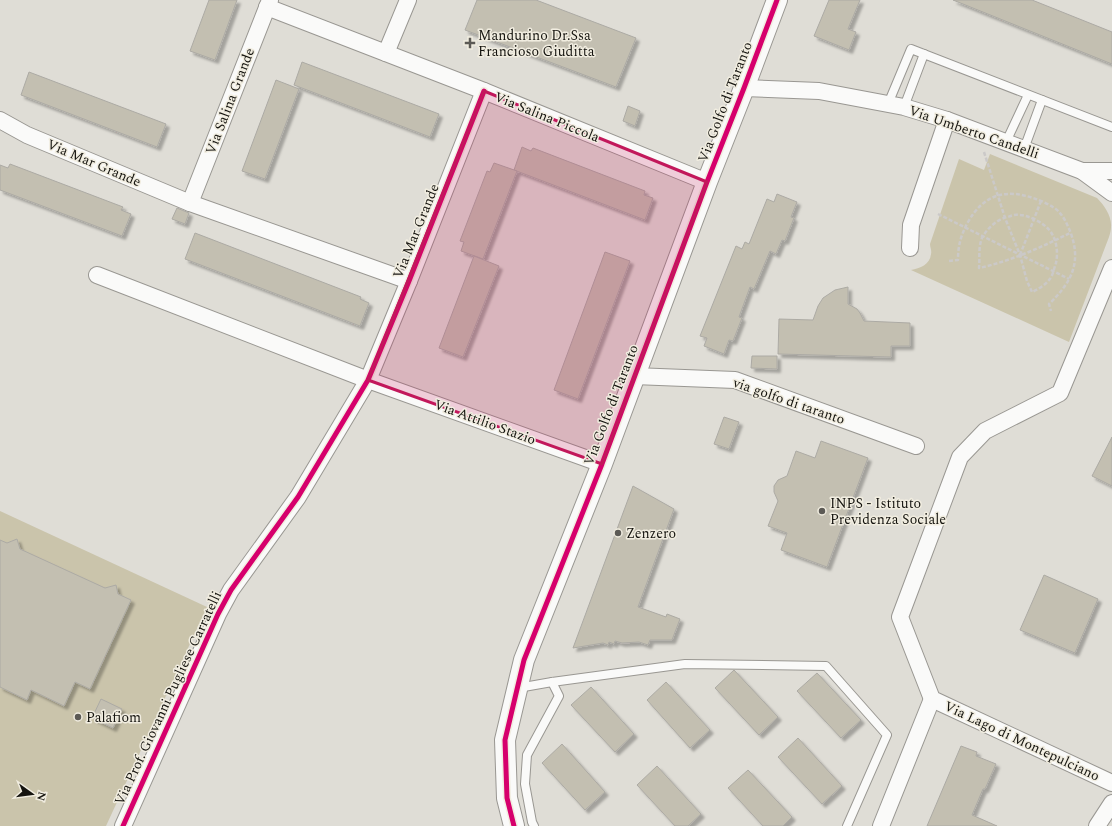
<svg xmlns="http://www.w3.org/2000/svg" width="1112" height="826" viewBox="0 0 1112 826" font-family="Spectral,serif">
  <style>
    .green { fill: #cac4ab }
    .building { fill: #c3bfb1; stroke: #acaaa4; filter: url(#shadow) }
    .lines { fill: none; stroke-linecap: round; stroke-linejoin: round }
    .service-casing { stroke: #999792; stroke-width: 10 }
    .minor-casing { stroke: #999792; stroke-width: 18 }
    .tertiary-casing { stroke: #999792; stroke-width: 22 }
    .path { stroke: #cbc9c8; stroke-width: 2.5; stroke-dasharray: 4 2; stroke-linecap: butt }
    .service { stroke: #fafaf9; stroke-width: 8 }
    .minor { stroke: #fafaf9; stroke-width: 16 }
    .tertiary { stroke: #fafaf9; stroke-width: 20 }
    .cycleway-casing { stroke: #f1ede0; stroke-width: 8 }
    .cycleway { stroke: #d6006c; stroke-width: 5 }
    .marked { fill: #c2185b; fill-opacity: 0.2; stroke: #c2185b; stroke-width: 3; stroke-linejoin: round }
    .poi-dot { fill: #5c5a55; stroke: #f1ede0; stroke-width: 1.5 }
    .labels { text-anchor: middle; dominant-baseline: central; stroke-width: 3; stroke-linejoin: round; paint-order: stroke }
    .poi-label { font-size: 14px; fill: #15140f; stroke: #f1ede0; text-anchor: start }
    .street-label { font-size: 14px; fill: #15140f; stroke: #f1ede0 }
  </style>
  <defs>
    <filter id="shadow"><feDropShadow dx="3.5" dy="3.5" stdDeviation="1" flood-color="#0004"/></filter>
  </defs>
  <rect width="100%" height="100%" fill="#dfddd6"/>
  <g class="green">
    <path d="M 990,154 L 1097,198 C 1104,205 1112,216 1111,227 C 1111,230 1110,234 1109,237 L 1069,342 L 911,270 C 920,268 930,265 931,254 C 932,251 930,247 930,244 L 959,159 L 984,170 Z"/>
    <path d="M 0,511 L 207,607 L 106,826 L 0,826 Z"/>
  </g>
  <g class="building">
    <path d="M 209,0 L 237,0 L 215,60 L 190,51 Z"/>
    <path d="M 477,0 L 536,0 L 636,38 L 616,87 L 465,30 Z"/>
    <path d="M 829,0 L 860,0 L 848,29 L 856,32 L 849,50 L 814,36 Z"/>
    <path d="M 953,0 L 1032,0 L 1112,32 L 1112,64 Z"/>
    <path d="M 302,62 L 439,114 L 430,137 L 294,85 Z"/>
    <path d="M 29,72 L 166,124 L 157,147 L 21,95 Z"/>
    <path d="M 276,80 L 299,89 L 265,179 L 242,171 Z"/>
    <path d="M 628,106 L 640,111 L 635,126 L 623,121 Z"/>
    <path d="M 522,147 L 531,151 L 533,148 L 645,191 L 644,195 L 653,198 L 645,220 L 514,170 Z"/>
    <path d="M 494,163 L 517,171 L 483,259 L 461,251 L 464,242 L 460,241 L 487,171 L 490,172 Z"/>
    <path d="M 10,164 L 123,207 L 121,210 L 131,214 L 122,236 L 0,190 L 0,165 L 8,168 Z"/>
    <path d="M 777,194 L 797,202 L 791,217 L 794,218 L 785,241 L 782,240 L 776,254 L 770,251 L 754,289 L 750,287 L 739,317 L 742,318 L 733,341 L 729,340 L 724,354 L 704,346 L 707,338 L 700,336 L 736,246 L 742,249 L 745,242 L 749,244 L 767,199 L 774,202 Z"/>
    <path d="M 177,208 L 189,213 L 185,224 L 172,219 Z"/>
    <path d="M 195,233 L 361,297 L 360,299 L 369,303 L 360,326 L 185,259 Z"/>
    <path d="M 605,252 L 630,261 L 578,399 L 554,390 Z"/>
    <path d="M 474,256 L 499,266 L 463,357 L 439,348 Z"/>
    <path d="M 848,287 L 848,304 L 857,309 L 860,313 L 864,321 L 910,323 L 910,346 L 891,346 L 891,357 L 778,354 L 779,319 L 813,320 L 818,306 L 823,298 L 835,290 Z"/>
    <path d="M 752,356 L 777,356 L 777,369 L 751,368 Z"/>
    <path d="M 724,417 L 739,422 L 729,449 L 714,444 Z"/>
    <path d="M 1112,437 L 1112,486 L 1092,476 Z"/>
    <path d="M 821,441 L 868,458 L 827,567 L 781,550 L 787,533 L 768,526 L 778,501 L 774,492 L 774,486 L 778,480 L 787,476 L 796,451 L 815,458 Z"/>
    <path d="M 633,486 L 674,509 L 638,607 L 666,617 L 667,614 L 680,619 L 672,640 L 650,640 L 648,645 L 639,642 L 622,643 L 615,641 L 614,644 L 609,642 L 608,645 L 603,643 L 573,648 Z"/>
    <path d="M 17,539 L 20,549 L 105,588 L 116,585 L 118,594 L 131,600 L 90,689 L 75,682 L 64,706 L 31,690 L 27,700 L 0,687 L 0,540 L 7,543 Z"/>
    <path d="M 1044,575 L 1098,599 L 1075,653 L 1020,630 Z"/>
    <path d="M 734,670 L 778,717 L 759,735 L 715,688 Z"/>
    <path d="M 817,673 L 861,720 L 841,738 L 797,691 Z"/>
    <path d="M 666,682 L 710,730 L 690,748 L 647,700 Z"/>
    <path d="M 591,687 L 634,734 L 615,752 L 571,705 Z"/>
    <path d="M 101,699 L 122,709 L 113,728 L 92,718 Z"/>
    <path d="M 798,738 L 842,786 L 822,804 L 778,757 Z"/>
    <path d="M 562,744 L 605,792 L 585,810 L 542,763 Z"/>
    <path d="M 961,746 L 977,752 L 976,756 L 996,764 L 985,789 L 983,789 L 972,815 L 997,826 L 927,826 Z"/>
    <path d="M 657,766 L 701,814 L 688,826 L 675,826 L 637,785 Z"/>
    <path d="M 748,770 L 792,817 L 783,826 L 763,826 L 728,788 Z"/>
  </g>
  <g class="lines">
    <defs>
      <g id="service">
        <path d="M 888,104 L 911,49 L 1112,127"/>
        <path d="M 904,107 L 924,54"/>
        <path d="M 1006,142 L 1028,95"/>
        <path d="M 1024,149 L 1042,100"/>
        <path d="M 518,688 L 552,682 L 685,664 L 826,666 L 887,735 L 847,826"/>
        <path d="M 534,826 L 532,822 L 525,784 L 527,755 L 559,696 L 552,682"/>
      </g>
      <g id="minor">
        <path d="M 267,7 L 484,91 L 707,182"/>
        <path d="M 386,53 L 408,0"/>
        <path d="M 744,88 L 819,91 L 904,107 L 947,120 L 1082,171 L 1112,193"/>
        <path d="M 0,120 L 27,135 L 190,203 L 409,281"/>
        <path d="M 1082,171 L 1112,171"/>
        <path d="M 190,203 L 270,0"/>
        <path d="M 910,248 L 911,225 L 947,120"/>
        <path d="M 1112,268 L 1060,393 L 985,431 L 960,457 L 900,617 L 932,699 L 1112,783"/>
        <path d="M 97,275 L 368,380 L 602,464"/>
        <path d="M 634,376 L 735,380 L 916,446"/>
        <path d="M 123,826 L 218,614 L 231,590 L 298,497 L 368,380 L 409,281 L 484,91"/>
        <path d="M 881,826 L 932,699"/>
        <path d="M 1097,826 L 1112,803"/>
      </g>
      <path id="tertiary" d="M 514,826 L 507,798 L 505,740 L 524,660 L 602,464 L 707,182 L 744,88 L 777,0"/>
    </defs>
    <use href="#service" class="service-casing"/>
    <use href="#minor" class="minor-casing"/>
    <use href="#tertiary" class="tertiary-casing"/>
    <g class="path">
      <path d="M 984,152 L 1005,218 L 1020,255 L 1027,281 L 1032,292 C 1037,290 1045,285 1049,280 C 1053,276 1054,268 1056,263 C 1058,254 1057,242 1052,234 C 1047,224 1029,215 1019,215 C 1013,214 1009,217 1004,218 C 995,221 986,230 982,238 C 978,248 980,258 979,268 C 1011,261 1042,247 1070,233"/>
      <path d="M 938,214 L 1069,279"/>
      <path d="M 1020,255 L 1041,201"/>
      <path d="M 949,261 L 958,260 C 958,245 961,235 968,222 C 984,194 1006,188 1036,199 C 1042,201 1055,207 1059,212 C 1064,217 1067,224 1070,231 C 1082,262 1072,282 1049,304 L 1051,311"/>
    </g>
    <use href="#service" class="service"/>
    <use href="#minor" class="minor"/>
    <use href="#tertiary" class="tertiary"/>
    <defs>
      <g id="cycleway">
        <path d="M 123,826 L 218,614 L 231,590 L 298,497 L 368,380 L 409,281 L 484,91"/>
        <path d="M 514,826 L 507,798 L 505,740 L 524,660 L 602,464 L 707,182 L 744,88 L 777,0"/>
      </g>
    </defs>
    <use href="#cycleway" class="cycleway-casing"/>
    <use href="#cycleway" class="cycleway"/>
  </g>
  <path class="marked" d="M 484,91 L 707,182 L 602,464 L 368,380 Z"/>
  <g class="poi-dot">
    <path d="M468 37h4v4h4v4h-4v4h-4v-4h-4v-4h4z"/>
    <circle cx="822" cy="511" r="4"/>
    <circle cx="618" cy="533" r="4"/>
    <circle cx="78" cy="717" r="4"/>
  </g>
  <g class="labels">
    <g class="poi-label">
      <text x="478" y="35">Mandurino Dr.Ssa<tspan x="478" dy="16">Francioso Giuditta</tspan></text>
      <text x="830" y="503">INPS - Istituto<tspan x="830" dy="16">Previdenza Sociale</tspan></text>
      <text x="626" y="533">Zenzero</text>
      <text x="86" y="717">Palafiom</text>
    </g>
    <g class="street-label">
      <text transform="translate(230 101) rotate(-69)">Via Salina Grande</text>
      <text transform="translate(725 102) rotate(-69)">Via Golfo di Taranto</text>
      <text transform="translate(547 117) rotate(22)">Via Salina Piccola</text>
      <text transform="translate(974 132) rotate(19)">Via Umberto Candelli</text>
      <text transform="translate(94 163) rotate(23)">Via Mar Grande</text>
      <text transform="translate(416 231) rotate(-68)">Via Mar Grande</text>
      <text transform="translate(789 401) rotate(19)">via golfo di taranto</text>
      <text transform="translate(611 405) rotate(-69)">Via Golfo di Taranto</text>
      <text transform="translate(485 422) rotate(20)">Via Attilio Stazio</text>
      <text transform="translate(168 698) rotate(-65)">Via Prof. Giovanni Pugliese Carratelli</text>
      <text transform="translate(1022 741) rotate(25)">Via Lago di Montepulciano</text>
    </g>
  </g>
  <g transform="translate(32 794) rotate(104)" stroke="#f1ede0" stroke-width="3" paint-order="stroke">
  <path d="M0-3L7 15L0 10L-7 15Z" fill="#15140f"/>
  <text y="-6" font-size="11" font-weight="bold" text-anchor="middle" fill="#15140f">N</text>
  </g>
</svg>
